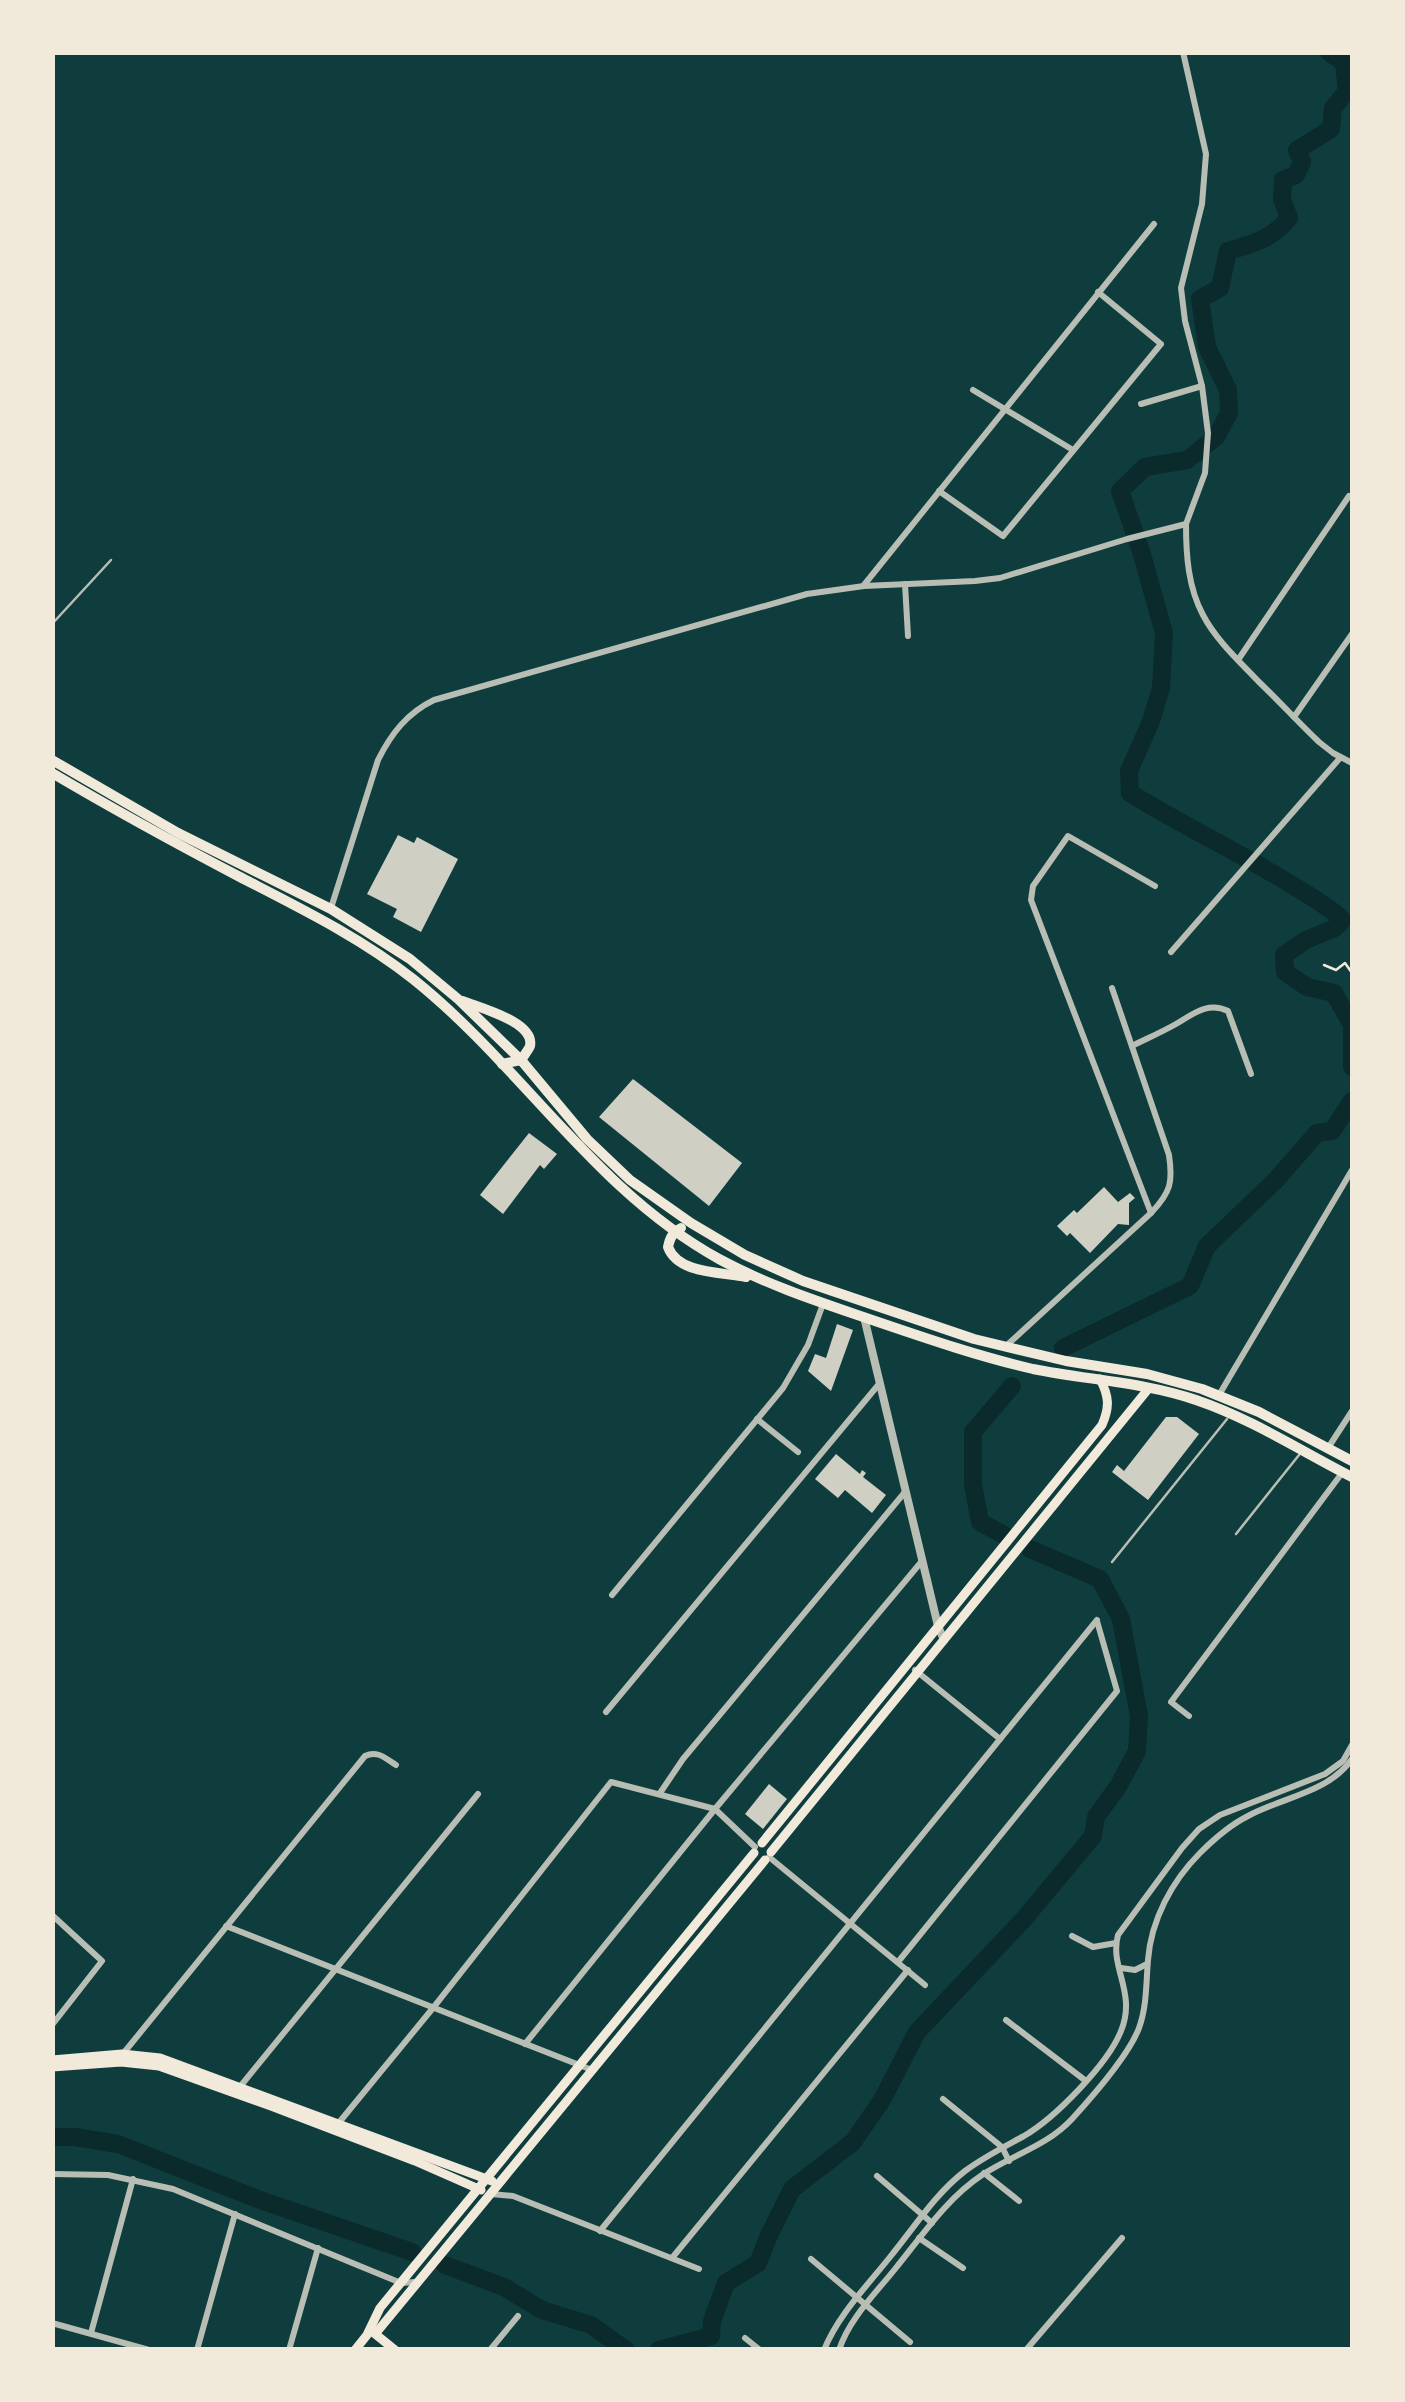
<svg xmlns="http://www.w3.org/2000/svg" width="1405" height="2402" viewBox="0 0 1405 2402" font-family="'Archivo Narrow',sans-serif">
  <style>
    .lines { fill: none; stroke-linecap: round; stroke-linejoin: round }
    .river { stroke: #0a2a2b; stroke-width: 18 }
    .building { fill: #cfcfc3 }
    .path { stroke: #f1e9da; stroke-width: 2.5 }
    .service { stroke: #b8beb3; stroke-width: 2.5 }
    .minor { stroke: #b8beb3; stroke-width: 6 }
    .tertiary { stroke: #b8beb3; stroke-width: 8 }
    .secondary { stroke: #f1e9da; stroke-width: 9 }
    .primary { stroke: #f1e9da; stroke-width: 10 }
  </style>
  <rect width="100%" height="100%" fill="#0f3d3e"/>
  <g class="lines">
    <g class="river">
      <path d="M 1329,52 L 1344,63 L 1347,91 L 1333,108 L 1331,129 L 1297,150 L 1302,162 L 1296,175 L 1283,180 L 1282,199 L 1289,218 C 1272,239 1253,244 1228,251 L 1220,288 L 1200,299 L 1207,347 L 1228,390 L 1229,413 L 1216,437 L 1187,460 L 1145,467 L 1120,491 L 1141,551 L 1164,633 L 1161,688 L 1151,721 L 1129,771 L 1130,793 C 1183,826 1239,852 1292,885 C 1310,896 1328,906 1343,920 L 1335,928 L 1306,940 L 1284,955 L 1285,972 L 1307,987 L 1334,993 L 1352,1025 L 1352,1067"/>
      <path d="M 1063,1348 L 1190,1286 L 1207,1246 L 1275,1181 L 1317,1133 L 1332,1131 L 1352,1101"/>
      <path d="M 1004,1535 L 980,1522 L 973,1485 L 973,1432 L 1012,1386"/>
      <path d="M 52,2137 L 75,2137 L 118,2144 L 260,2200 L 412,2252"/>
      <path d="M 445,2265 L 504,2287 L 542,2310 L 591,2325 L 626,2350"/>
      <path d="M 659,2350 L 711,2336 L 712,2321 L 726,2283 L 758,2263 L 769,2235 L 792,2189 L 853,2142 L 882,2100 L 917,2032 L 1023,1920 L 1093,1836 L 1096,1817 L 1119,1785 L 1137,1751 L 1139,1716 L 1121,1619 L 1100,1579 L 1030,1549"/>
    </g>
  </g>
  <g class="building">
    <path d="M 398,835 L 414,843 L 417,837 L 458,859 L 421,932 L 393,917 L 397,909 L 367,894 Z"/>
    <path d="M 633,1079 L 742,1163 L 709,1206 L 599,1117 Z"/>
    <path d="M 529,1133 L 557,1154 L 544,1169 L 540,1165 L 503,1214 L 480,1195 Z"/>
    <path d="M 1104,1187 L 1118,1202 L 1130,1193 L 1135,1198 L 1129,1203 L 1129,1225 L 1118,1224 L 1090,1253 L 1070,1233 L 1067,1236 L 1057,1226 L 1074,1210 L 1077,1213 Z"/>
    <path d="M 837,1324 L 853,1330 L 831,1391 L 808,1371 L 815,1354 L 826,1358 Z"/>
    <path d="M 1166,1417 L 1177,1417 L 1199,1434 L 1148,1500 L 1112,1472 L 1117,1465 L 1124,1471 Z"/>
    <path d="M 836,1454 L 860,1474 L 862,1470 L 866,1473 L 863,1477 L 886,1495 L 872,1513 L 845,1490 L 838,1498 L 815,1479 Z"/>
    <path d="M 769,1784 L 787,1799 L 763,1829 L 745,1814 Z"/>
  </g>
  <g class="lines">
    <path class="path" d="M 1324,965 L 1336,970 L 1345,963 L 1352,973"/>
    <g class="service">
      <path d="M 52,624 L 111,560"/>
      <path d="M 1236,1534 L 1299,1455"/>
      <path d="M 1112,1562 L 1227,1419"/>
    </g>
    <g class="minor">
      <path d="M 973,390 L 1073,450"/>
      <path d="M 1141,404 L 1202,386"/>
      <path d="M 939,491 L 1003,536 L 1161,344 L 1098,292"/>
      <path d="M 1186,524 C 1186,555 1188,587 1203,615 C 1216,640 1239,661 1258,681 C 1279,701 1298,722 1319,742 L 1333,753 L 1352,763"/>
      <path d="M 905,584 L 908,636"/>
      <path d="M 864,585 L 1154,224"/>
      <path d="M 1238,660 L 1349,496"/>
      <path d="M 1294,717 L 1352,634"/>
      <path d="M 331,908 L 378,760 C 391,734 407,713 434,700 L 807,594 L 864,586 L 975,581 L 1000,578 L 1127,539 L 1186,524 L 1205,473 L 1208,433 L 1202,386 L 1185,321 L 1181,288 L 1202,204 L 1206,154 L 1183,52"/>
      <path d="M 1171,952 L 1340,758"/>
      <path d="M 1112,988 L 1169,1155 C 1173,1182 1171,1192 1151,1213"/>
      <path d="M 1132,1046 C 1146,1039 1162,1032 1176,1024 C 1193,1014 1208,1001 1228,1011 L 1251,1074"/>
      <path d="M 1006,1346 L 1151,1213 L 1031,900 L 1033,886 L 1068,836 L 1155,886"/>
      <path d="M 1219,1395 L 1352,1170"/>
      <path d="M 757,1419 L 798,1452"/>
      <path d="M 1328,1448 L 1352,1411"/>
      <path d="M 612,1595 L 783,1388 L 808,1345 L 823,1304"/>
      <path d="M 915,1670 L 1000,1739"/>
      <path d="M 606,1712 L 879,1384"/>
      <path d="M 1189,1716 L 1171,1702 L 1342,1473"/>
      <path d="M 660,1793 L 683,1759 L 905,1492"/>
      <path d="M 769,1857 L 925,1985"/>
      <path d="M 52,1915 L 102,1961 L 52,2025"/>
      <path d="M 226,1926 L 592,2070"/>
      <path d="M 1072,1936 L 1093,1947 L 1116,1943"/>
      <path d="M 898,1962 L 1117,1691 L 1097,1621"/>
      <path d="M 1121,1968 L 1135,1970 L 1147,1964"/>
      <path d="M 1006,2020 L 1086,2081"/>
      <path d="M 525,2044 L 715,1809 L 922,1561"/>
      <path d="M 122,2055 L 365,1756 C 377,1750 385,1758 396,1765"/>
      <path d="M 239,2088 L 478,1794"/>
      <path d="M 943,2099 L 1002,2147 L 1009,2161"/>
      <path d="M 337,2125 L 433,2008 L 611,1782 L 715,1809 L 755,1847"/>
      <path d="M 984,2173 L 1019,2201"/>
      <path d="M 52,2174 L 108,2175 L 173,2189 L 401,2283 L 415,2282"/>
      <path d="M 877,2176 L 932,2223"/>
      <path d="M 491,2194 L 513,2196 L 699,2269"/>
      <path d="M 600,2231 L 1097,1620"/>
      <path d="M 919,2238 L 963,2268"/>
      <path d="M 672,2258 L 908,1970"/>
      <path d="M 811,2259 L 910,2342"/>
      <path d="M 52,2323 L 149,2350"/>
      <path d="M 91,2333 L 133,2179"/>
      <path d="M 745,2338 L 760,2350"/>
      <path d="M 197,2350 L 235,2214"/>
      <path d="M 289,2350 L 318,2248"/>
      <path d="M 490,2350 L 518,2316"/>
      <path d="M 824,2350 C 838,2315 867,2286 890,2257 C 914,2228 935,2194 965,2171 C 984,2157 1004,2147 1024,2136 C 1055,2118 1108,2064 1121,2031 C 1137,1992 1109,1968 1118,1935 L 1182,1848 L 1199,1829 L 1220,1815 L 1325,1774 L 1343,1761 L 1352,1745"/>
      <path d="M 839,2350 C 849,2319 875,2294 895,2269 C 922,2236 946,2199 982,2175 C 1012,2155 1047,2146 1072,2119 C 1092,2097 1129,2055 1139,2028 C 1147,2006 1146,1983 1148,1960 C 1151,1920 1172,1881 1200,1853 C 1214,1839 1230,1825 1248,1816 C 1283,1797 1328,1793 1352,1759"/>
      <path d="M 1026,2350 L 1122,2238"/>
    </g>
    <path class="tertiary" d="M 864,1317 L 938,1626 L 944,1640"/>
    <g class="secondary">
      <path d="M 762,1843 L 1102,1425 C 1110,1407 1109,1396 1100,1379"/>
      <path d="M 771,1852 L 1149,1388"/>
      <path d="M 52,2060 L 122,2054 L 160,2058 L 492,2181"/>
      <path d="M 52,2067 L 121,2062 L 159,2066 L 271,2106 L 415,2161 L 481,2190"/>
      <path d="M 374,2333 L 395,2350"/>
      <path d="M 376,2333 L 765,1860"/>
      <path d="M 355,2350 L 367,2335 L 380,2308 L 754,1853"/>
    </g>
    <g class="primary">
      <path d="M 52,760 L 178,833 L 331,909 L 410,959 L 458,999 L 521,1060 L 587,1139 L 630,1180 L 691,1223 L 745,1255 L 803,1281 L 974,1339 L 1066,1361 L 1147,1374 L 1202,1389 L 1259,1412 L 1352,1461"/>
      <path d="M 52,773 C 113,809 175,843 238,876 C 298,907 360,937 413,979 C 522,1066 595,1191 719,1259 C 771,1287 826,1304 881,1323 C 931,1340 981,1357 1033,1369 C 1087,1380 1144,1382 1196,1400 C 1252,1419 1301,1451 1352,1477"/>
      <path d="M 463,1001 C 480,1008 535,1022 530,1046 C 529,1049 523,1057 521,1060 L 502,1064"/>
      <path d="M 681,1228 C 672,1233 670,1238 668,1247 C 678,1274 721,1272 746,1277"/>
    </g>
  </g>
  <rect width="1405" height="2402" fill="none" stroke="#f1e9da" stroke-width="110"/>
</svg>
